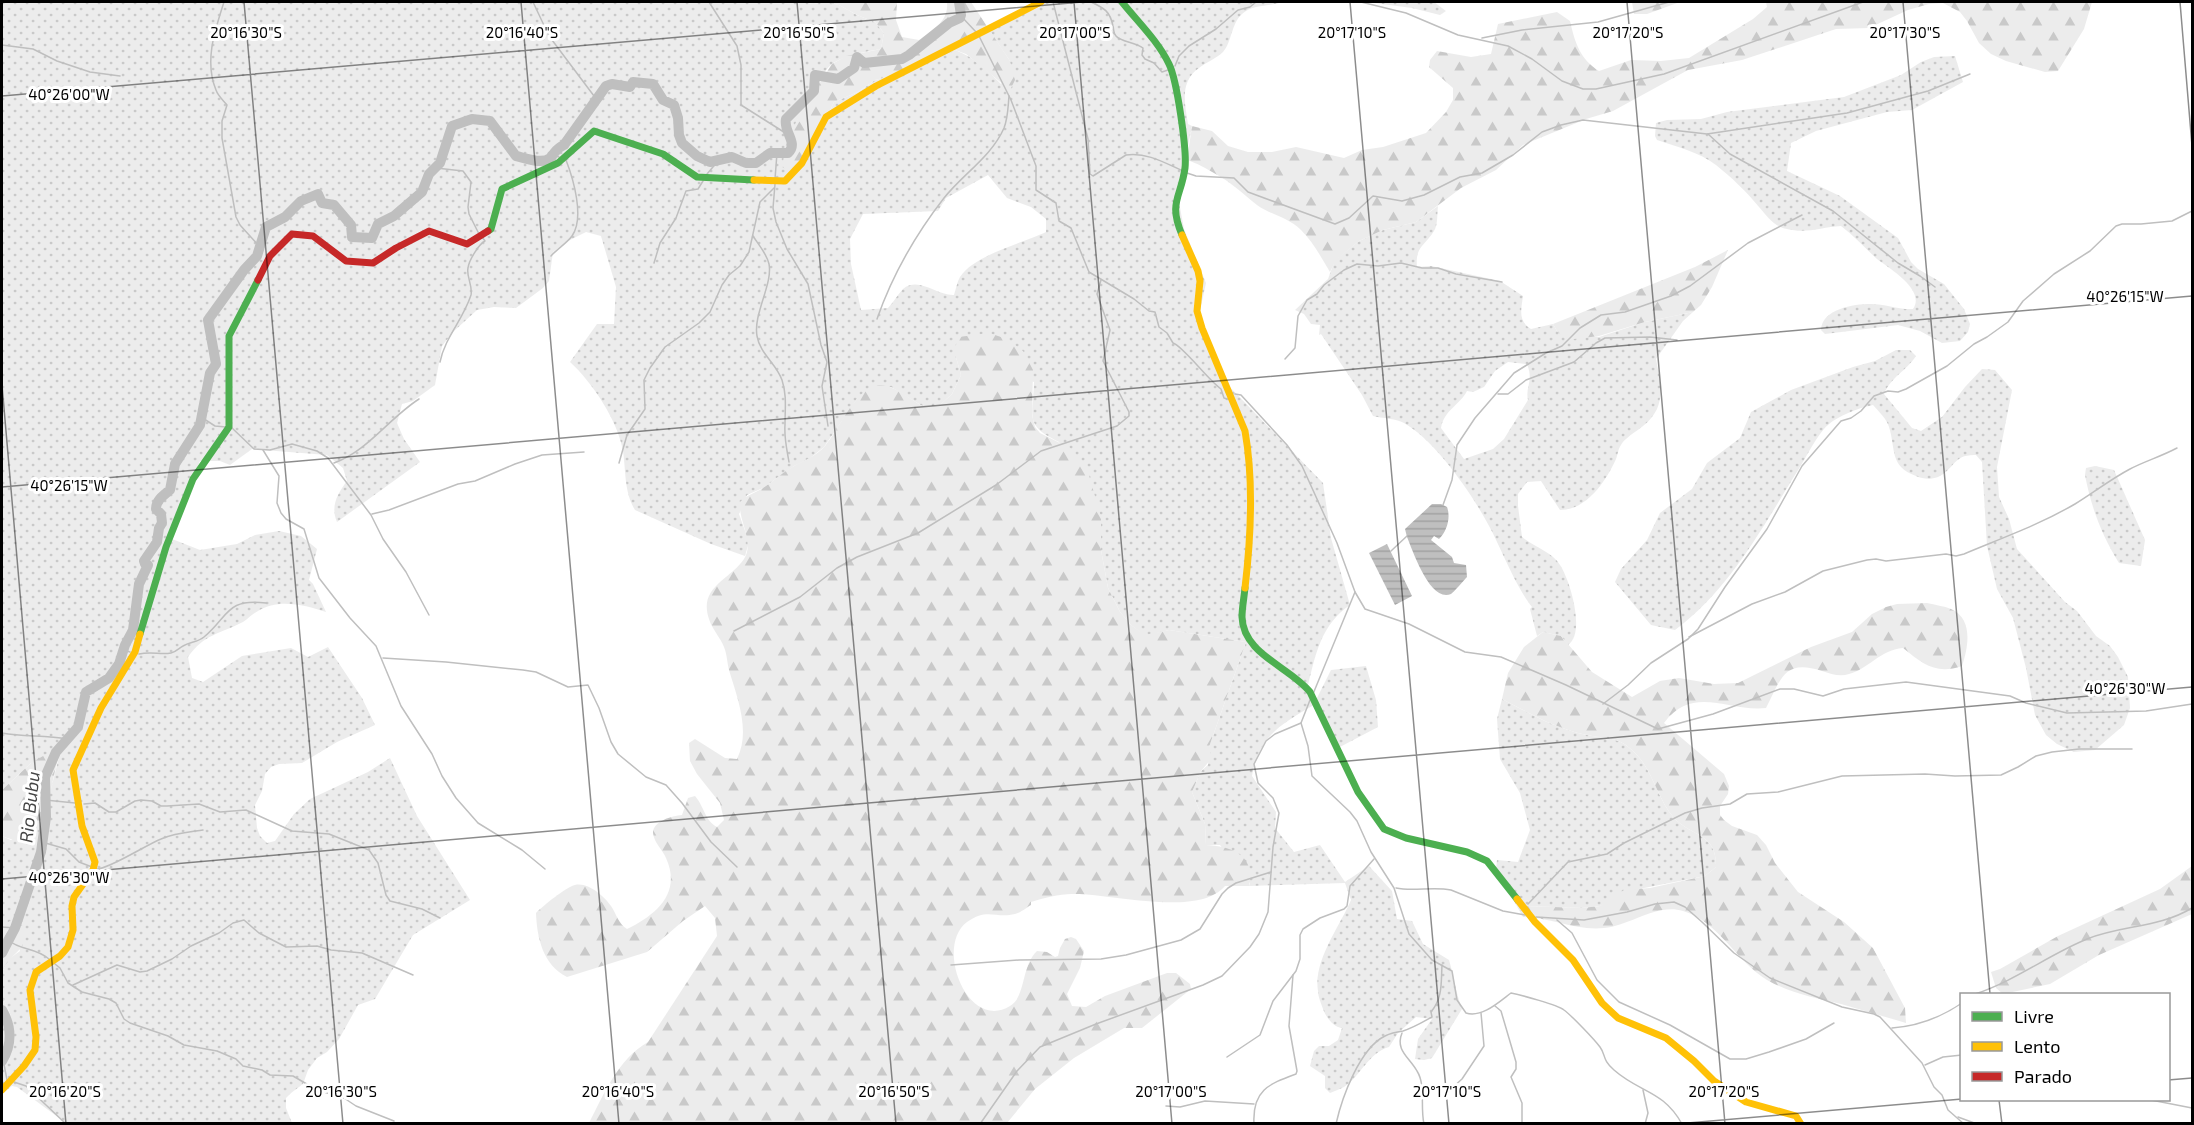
<svg xmlns="http://www.w3.org/2000/svg" width="2194" height="1125" viewBox="0 0 2194 1125" font-family="'Exo 2',sans-serif">
  <style>
    .grass { fill: url(#grass-dots); fill-rule: evenodd }
    .forest { fill: url(#forest-firs) }
    .water { fill: url(#water-rules) }
    .lines { fill: none; stroke-linecap: round; stroke-linejoin: round }
    .stream { stroke: #bfbfbf; stroke-width: 1.5 }
    .river { stroke: #bfbfbf; stroke-width: 10 }
    .fast { stroke: #4caf50; stroke-width: 7 }
    .slow { stroke: #ffc107; stroke-width: 7 }
    .jam { stroke: #c62828; stroke-width: 7 }
    .ticks { fill: none; stroke: #000; stroke-width: 1.5; stroke-opacity: 0.45 }
    .labels { text-anchor: middle; dominant-baseline: central; stroke-width: 6; stroke-linejoin: round; paint-order: stroke }
    .water-label { font-size: 18px; font-style: italic; fill: #444; stroke: #fff }
    .ticks-label { font-size: 15px; text-anchor: middle; fill: #000; stroke: #fff; stroke-width: 6; stroke-linejoin: round; paint-order: stroke }
  </style>
  <defs>
    <pattern id="grass-dots" width="8" height="8" patternUnits="userSpaceOnUse" patternTransform="scale(1.5)"><rect width="8" height="8" fill="#ececec"/><path d="M2 2h.1M6 6h.1" fill="none" stroke="#c9c9c9" stroke-width="1.8" stroke-linecap="round"/></pattern>
    <pattern id="forest-firs" width="22" height="20" patternUnits="userSpaceOnUse" patternTransform="scale(1.5)"><rect width="22" height="20" fill="#ececec"/><path d="M5 1l3.5 6h-7zM16 11l3.5 6h-7z" fill="#c9c9c9"/></pattern>
    <pattern id="water-rules" width="6" height="5" patternUnits="userSpaceOnUse" patternTransform="scale(1.5)"><rect width="6" height="5" fill="#bfbfbf"/><path d="M0 2.5h6" fill="none" stroke="#a2a2a2"/></pattern>
  </defs>
  <rect width="100%" height="100%" fill="#fff"/>
  <g class="grass">
    <path d="M 2,2 L 802,2 L 813,4 L 826,2 L 839,5 L 857,15 L 875,22 L 884,33 L 881,49 C 868,51 843,56 832,64 C 817,76 788,136 785,155 L 819,134 L 834,102 L 858,92 L 875,80 L 904,73 L 955,50 C 974,57 987,70 1001,84 L 1010,61 L 989,30 L 1042,6 L 1042,2 L 1282,2 C 1269,7 1253,4 1242,14 C 1231,24 1232,42 1223,52 C 1216,59 1206,62 1199,68 C 1179,82 1185,104 1188,124 L 1192,126 L 1178,197 L 1184,229 L 1206,283 L 1199,315 L 1220,377 L 1323,483 L 1331,538 L 1350,605 C 1321,625 1316,653 1308,685 L 1316,700 L 1331,670 L 1366,666 L 1376,700 L 1378,727 L 1338,748 L 1314,705 C 1281,724 1259,736 1252,776 L 1276,812 L 1275,828 L 1294,852 L 1320,845 L 1345,882 L 1369,866 L 1392,891 L 1397,919 L 1412,921 L 1423,944 L 1449,960 C 1454,977 1456,993 1462,1009 L 1432,1058 L 1424,1060 L 1415,1059 L 1418,1039 L 1432,1019 L 1416,1017 L 1398,1033 L 1389,1047 C 1368,1053 1361,1076 1344,1087 C 1340,1089 1335,1091 1330,1093 L 1325,1088 L 1325,1076 L 1310,1066 L 1314,1051 L 1319,1046 L 1329,1046 L 1338,1040 L 1342,1028 C 1333,1027 1326,1017 1323,1009 C 1321,1003 1318,997 1318,991 C 1313,961 1340,926 1351,900 L 1345,883 L 1249,886 L 1250,883 L 1220,845 L 1206,845 L 1205,824 L 1192,792 L 1201,771 L 1208,765 L 1209,747 L 1246,642 L 1169,630 L 1145,636 L 1131,625 L 1120,612 L 1108,588 L 1101,550 L 1059,442 C 1024,425 1033,418 1034,382 L 956,357 L 961,375 L 952,394 L 940,405 L 924,407 L 891,387 L 857,399 L 824,447 L 809,459 L 794,466 L 763,488 L 747,495 L 739,514 L 749,542 L 745,556 L 711,544 L 635,510 C 624,492 626,471 623,451 C 618,421 592,382 570,362 L 597,324 L 614,324 L 616,287 L 601,236 L 586,232 L 566,242 L 553,252 L 549,281 L 543,288 L 516,308 L 494,307 L 477,310 L 453,332 L 442,346 L 435,385 L 413,401 L 402,404 L 397,423 L 404,439 L 420,462 L 337,522 C 330,506 338,493 347,481 L 343,468 L 327,455 L 252,449 L 230,465 L 220,461 L 200,461 L 167,537 L 200,550 L 237,544 L 255,535 L 279,531 L 301,536 L 317,549 L 309,580 L 313,584 L 326,612 C 305,605 278,598 258,611 C 252,614 248,619 243,622 C 220,634 204,634 188,657 L 192,678 L 203,682 L 242,656 L 291,648 L 308,657 L 328,647 L 362,698 L 375,725 L 337,742 L 302,763 L 279,764 L 271,767 L 265,774 L 262,791 L 255,805 L 257,828 L 260,836 L 267,843 L 275,841 L 294,814 L 310,799 L 368,772 L 390,758 L 417,816 L 470,900 L 413,935 L 375,999 L 358,1005 L 339,1039 L 327,1052 L 317,1058 L 308,1070 L 303,1084 L 291,1093 L 286,1098 L 286,1108 L 292,1123 L 66,1123 L 17,1087 L 12,1086 L 2,1094 L 2,1062 L 10,1043 L 11,1016 L 2,996 L 2,972 L 9,959 L 20,951 L 10,922 L 2,926 L 2,836 L 11,840 L 44,817 L 59,757 L 31,763 L 2,790 ZM 988,175 L 1007,198 L 1031,207 L 1046,219 L 1046,232 C 1023,243 974,255 960,277 C 957,282 956,289 954,295 C 937,296 919,276 903,289 C 897,295 894,302 888,308 L 861,310 L 851,264 L 850,239 L 863,214 L 938,211 L 946,198 Z"/>
    <path d="M 1367,2 L 1434,2 L 1446,11 L 1440,15 L 1412,8 Z"/>
    <path d="M 1955,56 L 1963,82 L 1912,110 L 1887,112 L 1816,131 L 1791,143 L 1787,171 L 1840,196 L 1898,238 L 1911,262 L 1918,269 L 1944,284 L 1964,309 L 1970,324 L 1968,332 L 1960,341 L 1942,343 L 1920,331 L 1898,325 L 1825,334 L 1821,330 C 1822,309 1853,304 1871,304 C 1885,304 1899,310 1913,309 C 1926,290 1890,269 1877,259 C 1865,248 1854,236 1841,226 C 1822,227 1806,234 1787,229 C 1773,226 1768,217 1759,207 C 1747,192 1731,177 1716,165 C 1699,152 1677,147 1657,140 L 1655,136 L 1656,123 L 1667,120 L 1701,119 L 1727,112 L 1844,97 L 1901,75 L 1921,62 L 1934,57 Z"/>
    <path d="M 1438,206 C 1437,214 1438,225 1434,231 C 1425,246 1415,246 1417,267 L 1431,266 L 1500,281 L 1523,296 C 1521,310 1518,321 1531,329 L 1553,324 L 1557,331 L 1599,337 L 1645,322 L 1693,312 L 1683,321 L 1656,359 C 1659,375 1664,393 1657,409 C 1647,429 1628,433 1621,445 C 1618,449 1618,454 1616,459 C 1606,481 1587,510 1560,510 L 1541,481 L 1527,482 L 1518,494 L 1518,506 L 1522,537 C 1534,547 1552,552 1560,565 C 1570,580 1586,633 1568,645 L 1561,636 L 1543,632 L 1537,636 L 1530,609 L 1532,607 C 1519,591 1506,561 1497,542 C 1481,506 1438,442 1404,423 C 1398,419 1381,418 1373,416 L 1362,395 L 1321,334 L 1319,335 L 1320,325 L 1311,324 L 1304,314 L 1295,310 L 1328,279 L 1335,260 L 1359,241 L 1383,230 L 1416,222 ZM 1508,362 L 1527,364 C 1534,382 1525,386 1528,400 L 1504,439 L 1493,449 L 1464,459 L 1441,428 C 1444,410 1459,406 1467,391 L 1473,392 L 1484,387 L 1495,371 Z"/>
    <path d="M 1896,350 L 1910,350 L 1916,356 C 1906,371 1891,377 1884,394 L 1912,428 L 1921,431 L 1942,417 L 1965,387 L 1982,369 L 1995,370 L 2012,390 L 1997,467 L 1999,497 L 2009,519 L 2017,549 L 2065,602 L 2077,611 L 2096,636 L 2110,646 L 2118,657 L 2128,677 L 2130,708 L 2124,725 L 2095,750 L 2074,752 L 2057,744 L 2046,735 L 2035,715 L 2026,668 L 2013,618 L 1997,589 L 1987,546 L 1982,462 L 1976,455 C 1953,454 1955,469 1938,477 C 1930,480 1923,479 1916,476 C 1889,466 1896,449 1889,427 C 1887,419 1878,411 1873,405 C 1858,408 1834,417 1824,429 C 1813,442 1805,460 1795,475 C 1761,530 1728,591 1675,630 L 1651,625 L 1615,582 L 1621,569 L 1647,540 L 1660,513 L 1692,489 L 1707,463 L 1740,438 L 1751,412 L 1791,390 L 1853,367 L 1875,361 Z"/>
    <path d="M 2095,466 L 2114,470 L 2145,540 L 2141,566 L 2119,563 C 2102,536 2091,507 2085,475 L 2086,468 Z"/>
    <path d="M 1502,699 C 1518,707 1535,717 1552,724 C 1563,728 1575,733 1587,735 C 1606,739 1618,736 1633,751 C 1653,769 1657,799 1674,818 C 1692,837 1717,833 1716,867 L 1705,876 L 1639,889 L 1600,906 L 1582,908 L 1523,906 L 1519,910 L 1496,869 L 1497,860 L 1518,862 L 1530,830 L 1520,793 L 1500,759 L 1497,719 Z"/>
  </g>
  <g class="forest">
    <path d="M 802,2 L 897,2 L 896,20 L 902,37 L 919,40 C 933,30 949,21 947,2 L 971,2 L 1010,61 L 1015,80 L 1010,90 L 966,54 L 955,50 L 904,73 L 875,80 L 858,92 L 834,102 L 819,134 L 799,168 L 788,170 L 782,167 L 786,145 L 800,113 L 832,64 L 846,56 L 881,49 L 884,33 L 875,22 L 857,15 L 839,5 L 826,2 L 813,4 Z"/>
    <path d="M 1632,2 L 1680,2 L 1647,14 L 1634,14 Z"/>
    <path d="M 1766,2 L 2092,2 L 2084,29 L 2058,71 L 2045,72 L 2006,61 L 1991,54 L 1979,43 L 1967,21 L 1960,12 L 1943,3 L 1929,4 L 1908,10 L 1869,28 L 1836,29 L 1742,60 L 1688,70 L 1613,111 L 1586,119 L 1523,145 L 1496,170 L 1461,188 L 1416,222 L 1383,230 L 1359,241 L 1336,260 L 1330,272 C 1321,257 1313,242 1301,230 C 1288,217 1271,215 1257,205 C 1249,199 1243,193 1235,187 C 1226,179 1198,163 1187,160 L 1192,126 L 1212,131 L 1228,146 L 1248,152 L 1272,152 L 1296,147 L 1344,158 L 1362,150 L 1383,147 L 1426,133 L 1446,112 L 1453,100 L 1453,88 L 1429,67 L 1430,60 L 1437,51 L 1471,57 L 1491,54 L 1498,24 L 1557,12 L 1570,21 C 1575,43 1580,59 1599,71 L 1631,60 L 1661,61 L 1689,58 L 1753,19 L 1767,7 Z"/>
    <path d="M 1728,250 L 1712,287 L 1701,305 L 1693,312 L 1645,322 L 1599,336 L 1574,339 L 1565,338 L 1557,331 L 1553,324 L 1695,267 Z"/>
    <path d="M 989,333 L 1007,339 L 1023,351 L 1033,370 L 1032,415 L 1035,427 L 1040,433 L 1070,448 L 1086,465 L 1101,517 L 1101,550 L 1108,588 L 1120,612 L 1131,625 L 1145,635 L 1169,630 L 1246,642 L 1209,747 L 1212,758 L 1201,771 L 1192,792 L 1205,824 L 1206,845 C 1231,846 1256,855 1249,886 L 1225,886 C 1198,918 1111,893 1072,894 C 1059,894 1044,898 1031,902 L 1031,905 C 1026,908 1020,913 1015,914 C 995,919 988,907 967,922 C 934,947 968,1032 1010,1006 C 1026,997 1021,966 1037,951 L 1047,952 L 1055,957 L 1058,956 L 1060,948 L 1065,939 L 1071,937 L 1076,939 L 1084,951 L 1080,968 L 1067,994 L 1072,1006 L 1086,1007 L 1105,996 L 1167,973 L 1176,973 L 1190,984 L 1191,989 L 1142,1028 L 1124,1028 L 1074,1058 L 1035,1089 L 1007,1123 L 589,1123 C 604,1094 618,1059 648,1042 L 717,936 L 715,918 L 705,906 L 683,921 L 647,952 L 567,977 C 543,965 537,938 536,913 C 543,906 566,887 575,885 C 588,882 604,896 611,906 C 617,915 618,923 627,929 C 656,915 682,893 666,858 C 663,850 654,843 653,833 C 653,821 672,816 682,815 L 688,798 L 695,796 C 704,806 705,821 717,827 L 724,820 L 720,803 L 697,774 L 690,761 L 689,743 L 695,739 L 725,758 L 737,759 C 751,731 737,697 729,670 C 727,662 727,654 724,647 C 720,637 712,629 709,619 C 698,587 730,580 744,559 C 755,542 738,521 740,502 C 747,495 755,493 763,488 C 774,481 783,472 794,466 C 805,460 816,456 825,446 C 839,429 854,392 875,386 C 890,381 911,400 924,407 L 940,405 L 952,394 L 961,375 L 954,350 L 959,337 Z"/>
    <path d="M 1927,603 C 1935,605 1944,606 1951,609 C 1974,619 1968,648 1962,666 C 1936,675 1923,664 1903,648 C 1880,650 1867,670 1849,674 C 1840,677 1831,674 1822,671 C 1783,658 1781,680 1766,708 C 1728,712 1693,684 1664,723 L 1724,774 L 1729,786 L 1728,794 L 1720,806 L 1720,815 L 1724,820 L 1732,826 L 1757,835 L 1766,845 L 1775,863 L 1798,892 L 1844,922 L 1873,948 L 1905,1008 L 1906,1023 C 1885,1017 1863,1010 1841,1004 C 1815,998 1790,993 1767,980 C 1737,962 1718,921 1683,911 C 1656,903 1630,926 1604,928 C 1576,931 1550,917 1523,917 L 1519,910 L 1523,906 L 1582,908 L 1600,906 L 1624,890 L 1650,888 L 1705,876 L 1716,867 C 1717,833 1692,837 1674,818 C 1657,799 1653,769 1633,751 C 1618,736 1606,739 1587,735 C 1575,733 1563,728 1552,724 C 1535,717 1518,707 1502,699 L 1508,673 L 1524,647 L 1543,632 L 1561,636 L 1592,672 L 1632,697 L 1660,681 L 1679,678 L 1714,684 L 1738,683 L 1811,647 L 1852,632 L 1872,614 L 1886,607 L 1897,604 Z"/>
    <path d="M 50,752 L 59,757 C 48,785 50,858 2,836 L 2,790 L 31,763 Z"/>
    <path d="M 2192,866 L 2192,914 L 2099,955 L 2050,984 L 2003,994 L 1996,988 L 1991,972 L 2000,969 L 2058,936 L 2160,889 Z"/>
    <path d="M 10,921 L 22,925 C 30,953 11,950 2,972 L 2,926 Z"/>
    <path d="M 2,996 L 11,1016 L 10,1043 L 2,1062 Z"/>
  </g>
  <g class="water">
    <path d="M 1432,504 L 1441,504 L 1447,507 C 1451,517 1447,532 1439,539 L 1434,536 L 1431,540 L 1452,557 L 1454,563 L 1466,565 L 1467,577 C 1464,580 1454,592 1451,594 C 1430,603 1413,551 1407,537 L 1405,529 Z"/>
    <path d="M 1387,544 L 1412,596 L 1395,605 L 1369,553 Z"/>
  </g>
  <g class="lines">
    <g class="stream">
      <path d="M 224,2 C 215,30 204,61 216,90 C 218,96 223,100 227,105 L 222,121 L 222,138 L 236,217 L 240,225 L 261,248"/>
      <path d="M 533,2 L 549,36 L 597,100"/>
      <path d="M 709,2 L 737,46 L 741,65 L 741,105 L 787,134"/>
      <path d="M 1053,2 L 1088,139 L 1090,174 L 1093,176 L 1126,155 C 1147,152 1165,163 1183,171"/>
      <path d="M 1091,2 C 1104,8 1110,11 1113,26 C 1114,30 1113,33 1116,36 C 1121,42 1135,42 1143,48 L 1142,55 L 1145,59 L 1154,63 L 1162,72 L 1168,70"/>
      <path d="M 1361,2 L 1406,13 L 1458,35 L 1508,46 L 1532,59 L 1562,81 L 1583,89 L 1596,89 L 1664,74 L 1863,2"/>
      <path d="M 961,16 L 976,32"/>
      <path d="M 979,36 L 1011,100 L 1036,166 L 1036,190 L 1056,203 L 1059,221 L 1071,228 L 1089,272 L 1134,299 L 1149,311 L 1155,312 L 1159,327 L 1167,333 L 1173,343 C 1183,346 1207,379 1221,389 L 1224,398 L 1227,399"/>
      <path d="M 1482,38 L 1522,30 L 1598,22 L 1669,2"/>
      <path d="M 2,45 L 33,49 L 57,61 L 90,72 L 120,76"/>
      <path d="M 1175,66 L 1179,56 L 1189,46 L 1216,29 L 1238,10 L 1250,7 L 1256,2"/>
      <path d="M 1708,134 L 1730,154 L 1833,211 L 1898,263 L 1920,276 L 1935,287"/>
      <path d="M 552,155 L 559,157"/>
      <path d="M 436,168 L 463,171 L 471,182 L 468,207 L 469,214 L 479,234"/>
      <path d="M 1187,173 L 1196,176 L 1234,178 L 1248,192 L 1335,224 L 1349,218 L 1373,196 L 1402,201 L 1424,195 L 1460,177 L 1482,173 L 1513,155 L 1542,132 L 1561,125 L 1583,120 L 1707,134 L 1847,113 L 1928,91 L 1970,74"/>
      <path d="M 707,174 L 718,161"/>
      <path d="M 775,179 L 777,153"/>
      <path d="M 775,184 L 773,208 L 776,222 L 787,249 L 808,284 L 821,345 L 827,362 L 822,386 L 828,426"/>
      <path d="M 753,236 C 758,244 767,254 769,264 C 773,284 753,314 757,336 C 760,354 776,363 782,380 C 787,395 785,409 785,425 C 784,438 787,450 789,462"/>
      <path d="M 551,256 C 557,249 567,243 572,236 C 585,218 573,178 566,160"/>
      <path d="M 654,263 L 660,243 L 676,218 L 686,191 L 698,189 L 703,181"/>
      <path d="M 877,319 C 892,276 916,234 944,198 C 962,175 992,156 1004,128 C 1008,118 1008,107 1009,96"/>
      <path d="M 1285,359 L 1295,348 L 1298,316 L 1307,300 L 1317,294 L 1324,285 L 1344,270 L 1357,264 L 1378,266 L 1401,263 L 1422,268 L 1438,268 L 1456,274 L 1502,282"/>
      <path d="M 440,362 C 445,337 463,320 471,295 C 473,286 466,276 468,268 C 469,260 479,244 485,241 L 482,237"/>
      <path d="M 1235,394 L 1241,395 L 1287,445 L 1302,466 L 1337,543 L 1355,592 L 1365,609 L 1409,624 L 1465,652 L 1501,657 L 1566,685 L 1658,729 L 1713,714 L 1780,689 L 1794,689 L 1823,696 L 1844,689 L 1906,682 L 2010,696 L 2026,703 L 2067,713 L 2146,711 L 2192,704"/>
      <path d="M 1498,394 L 1508,394 L 1526,380 L 1574,362 L 1596,343 L 1605,338 L 1650,337 L 1677,340"/>
      <path d="M 201,417 L 215,426 L 226,427"/>
      <path d="M 232,428 L 254,449 L 270,450 L 292,444 L 317,451 L 328,458 L 371,515 L 383,539 L 406,572 L 429,615"/>
      <path d="M 263,450 L 279,476 L 277,503 L 281,513 L 286,519 L 304,529 L 319,578 L 350,618 L 376,646 L 401,706 L 432,754 L 442,776 L 456,798 L 478,823 L 522,850 L 545,869"/>
      <path d="M 334,463 C 369,450 388,419 419,399"/>
      <path d="M 619,463 L 627,435 L 645,409 L 644,380 L 650,368 L 665,347 L 699,323 L 710,312 L 722,285 L 729,275 L 740,266 L 749,252 L 760,202 L 774,188"/>
      <path d="M 1443,505 L 1452,480 L 1457,445 L 1475,418 L 1514,373 L 1546,353 L 1562,346 L 1580,328 L 1601,315 L 1625,312 L 1671,296 L 1690,286 L 1748,243 L 1802,215"/>
      <path d="M 372,514 L 389,510 L 458,484 L 475,481 L 515,464 L 542,455 L 584,452"/>
      <path d="M 1391,551 L 1407,536"/>
      <path d="M 734,631 L 800,597 L 837,568 L 857,557 L 918,533 L 996,485 L 1041,451 L 1117,426 L 1129,416 L 1129,412 L 1103,361 L 1110,330 L 1097,294 L 1101,280"/>
      <path d="M 1689,637 L 1752,604 L 1785,592 L 1823,571 L 1867,560 L 1876,559 L 1886,561 L 1946,554 L 1956,556 L 1964,554 C 2002,538 2039,525 2075,504 C 2093,493 2111,479 2130,469 C 2145,461 2160,457 2177,448"/>
      <path d="M 124,650 L 130,652"/>
      <path d="M 139,654 C 152,651 160,655 171,653 C 176,652 179,648 183,646 C 190,642 198,642 204,637 C 229,616 226,598 266,603"/>
      <path d="M 383,658 L 446,662 L 523,670 L 536,672 L 568,687 L 588,685 L 599,708 L 611,742 L 618,754 L 646,777 L 666,785 L 682,803 L 711,842 L 737,867"/>
      <path d="M 1313,694 L 1355,592"/>
      <path d="M 1310,700 L 1301,723 L 1308,746 L 1312,776 L 1350,812 L 1357,821 L 1371,852 L 1394,888 L 1409,934 L 1432,960 L 1452,971 L 1457,1000 L 1466,1013 C 1482,1018 1499,1002 1511,993 C 1521,995 1558,1005 1564,1010 C 1572,1016 1594,1039 1600,1047 C 1606,1055 1602,1060 1614,1070 C 1640,1093 1663,1090 1682,1124"/>
      <path d="M 1603,704 L 1628,685 L 1651,663 L 1688,639 L 1698,629 L 1725,587 L 1767,529 L 1802,466 L 1841,421 L 1851,418 L 1861,411 L 1874,396 L 1888,391 L 1898,392 L 1906,389 L 1947,366 L 1974,344 L 1987,337 L 2008,322 L 2023,301 L 2054,274 L 2090,251 L 2116,226 L 2122,224 L 2141,224 L 2172,221 L 2192,211"/>
      <path d="M 2,733 C 24,737 45,735 67,739"/>
      <path d="M 45,800 L 75,803"/>
      <path d="M 84,804 L 95,803 L 109,812 L 116,812 L 135,801 L 141,800 L 152,801 L 161,806 L 167,806 L 199,804 L 220,812 L 246,810 L 292,831 L 329,834 L 369,850 L 378,863 L 386,895 L 390,901 L 422,909 L 440,918"/>
      <path d="M 42,842 L 66,849 L 79,862 L 92,867"/>
      <path d="M 97,869 C 109,869 146,845 161,839 C 174,833 189,832 203,830"/>
      <path d="M 1396,888 C 1414,892 1432,886 1451,890 L 1503,911 L 1525,915"/>
      <path d="M 1528,904 L 1568,862 L 1607,854 L 1624,843 L 1685,813 L 1702,808 L 1730,804 L 1747,794 L 1778,792 L 1842,776 L 1925,774 L 1955,776 L 2001,775 L 2018,767 L 2036,756 L 2052,752 L 2079,749 L 2132,749"/>
      <path d="M 1536,917 L 1584,920 L 1627,912 L 1655,904 L 1674,902 L 1685,907 L 1702,922 L 1734,953 L 1770,978 L 1842,1007 L 1874,1014 L 1880,1017 L 1922,1063 L 1934,1087 L 1942,1095 L 1948,1110 L 1964,1124"/>
      <path d="M 1557,920 L 1572,933 L 1597,980 L 1619,1002 L 1670,1025 L 1730,1059 L 1746,1059 L 1769,1052 L 1806,1039 L 1834,1023"/>
      <path d="M 2,927 L 15,928"/>
      <path d="M 8,940 C 21,951 35,947 49,959"/>
      <path d="M 55,964 L 60,968 L 68,983 L 82,992 L 109,999 L 116,1003 L 124,1019 L 130,1023 L 168,1036 L 184,1045 L 217,1051 L 236,1059 L 243,1066 L 262,1070 L 270,1075 L 293,1076 L 317,1090 L 344,1098 L 356,1106 L 394,1121"/>
      <path d="M 951,965 L 1019,960 L 1101,959 L 1126,955 L 1181,940 L 1200,929 L 1222,894 L 1228,888 L 1236,883 L 1271,872"/>
      <path d="M 73,985 L 117,965 L 140,972 L 147,971 L 172,959 L 191,946 L 219,933 L 233,923 L 244,920 L 259,933 L 286,947 L 317,946 L 331,950 L 362,953 L 413,975"/>
      <path d="M 1975,994 C 2015,981 2048,955 2087,939 C 2122,925 2159,928 2192,908"/>
      <path d="M 1495,1006 L 1501,1011 L 1516,1062 L 1516,1069 L 1511,1077 L 1522,1103 L 1522,1124"/>
      <path d="M 1892,1028 C 1919,1026 1940,1018 1962,1003"/>
      <path d="M 1402,1033 C 1395,1050 1409,1057 1417,1071 C 1426,1085 1420,1107 1424,1124"/>
      <path d="M 1227,1057 L 1260,1035 L 1273,1001 L 1296,971 L 1300,959 L 1300,935 L 1303,929 L 1320,918 L 1344,909 L 1347,906 L 1350,886 L 1374,859"/>
      <path d="M 3,1059 L 7,1080"/>
      <path d="M 1925,1065 L 1943,1057 L 1962,1055"/>
      <path d="M 14,1082 L 26,1086 L 66,1124"/>
      <path d="M 1643,1090 L 1648,1113 L 1645,1124"/>
      <path d="M 1441,1098 L 1462,1079 L 1484,1046 L 1481,1013"/>
      <path d="M 2151,1100 L 2192,1108"/>
      <path d="M 1166,1106 L 1180,1107 L 1205,1101 L 1254,1104"/>
      <path d="M 1958,1117 L 1977,1124"/>
      <path d="M 980,1124 L 1017,1071 L 1040,1047 L 1096,1024 L 1203,985 L 1222,976 L 1250,947 L 1259,934 L 1268,912 L 1273,847 L 1279,813 L 1273,798 L 1258,783 L 1254,764 L 1266,741 L 1275,734 L 1301,723"/>
      <path d="M 1254,1124 C 1252,1090 1269,1084 1296,1074 L 1297,1071 L 1289,1026 L 1293,975"/>
      <path d="M 1336,1124 C 1342,1097 1360,1048 1385,1036 C 1391,1033 1396,1032 1403,1031 C 1413,1028 1423,1022 1432,1017 L 1431,1012 C 1443,998 1441,982 1442,965"/>
    </g>
    <g class="river">
      <path d="M 2,953 L 15,928 L 41,852 L 46,817 L 45,777 L 56,752 L 78,727 L 86,692 L 109,678 L 119,664 L 125,645 L 133,630 L 139,584 L 148,565 L 145,564 L 144,561 L 157,542 L 159,528 L 162,523 L 161,514 L 156,509 C 156,500 164,495 170,490 L 175,464 L 200,425 L 210,373 L 216,364 L 208,320 L 244,270 L 257,256 L 266,227 L 285,217 L 301,201 L 318,194 L 322,203 L 334,205 L 351,225 L 352,237 L 372,238 L 378,224 L 394,216 L 422,192 L 429,174 L 440,163 L 452,126 L 472,119 L 490,121 L 516,156 C 525,158 542,165 550,158 C 556,152 555,149 564,145 L 606,86 L 612,84 L 630,87 L 633,82 L 653,84 L 663,100 L 674,105 L 678,118 L 679,135 L 682,143 L 697,156 L 710,162 L 732,157 L 746,163 L 756,163 L 770,153 L 788,153 C 799,143 783,132 786,119 L 814,91 L 815,75 L 838,79 L 854,68 L 857,57 L 864,63 L 902,59 L 909,55 L 949,23 L 960,18 L 961,15 L 959,2"/>
      <path d="M 2,1010 C 12,1027 12,1045 2,1061"/>
    </g>
    <g class="fast">
      <path d="M 1122,2 C 1138,22 1158,41 1169,64 C 1177,80 1187,150 1185,168 C 1181,198 1168,202 1182,235"/>
      <path d="M 488,231 L 491,229 L 502,189 L 558,163 L 594,131 L 663,154 L 697,177 L 754,180"/>
      <path d="M 1245,588 C 1244,598 1242,608 1242,617 C 1243,654 1290,667 1310,692 L 1358,792 L 1384,829 L 1406,838 L 1467,852 L 1487,861 L 1517,899"/>
      <path d="M 140,634 L 166,547 L 193,479 L 229,427 L 229,336 L 258,280"/>
    </g>
    <g class="slow">
      <path d="M 754,180 L 785,181 L 802,163 L 826,117 L 876,86 L 1041,2"/>
      <path d="M 1182,235 L 1198,271 L 1200,281 L 1197,311 L 1202,328 L 1245,431 C 1254,482 1251,537 1245,588"/>
      <path d="M 1517,899 L 1535,922 L 1573,960 L 1602,1003 L 1618,1018 L 1666,1038 L 1694,1061 L 1714,1081 L 1746,1102 L 1796,1116 L 1801,1124"/>
      <path d="M 2,1090 L 24,1066 L 35,1050 L 36,1037 L 30,990 L 36,972 L 60,956 L 68,947 L 73,930 L 72,906 L 74,897 L 93,870 L 95,862 L 82,826 L 73,770 L 101,708 L 135,652 L 140,634"/>
    </g>
    <path class="jam" d="M 258,280 L 270,256 L 292,234 L 313,236 L 346,261 L 373,263 L 396,248 L 429,231 L 467,244 L 488,231"/>
  </g>
  <path class="ticks" d="M 244,2 L 343,1124M 521,2 L 619,1124M 797,2 L 896,1124M 1074,2 L 1172,1124M 1350,2 L 1449,1124M 1627,2 L 1725,1124M 1903,2 L 1990,994M 2180,2 L 2192,146M 2,96 L 1082,2M 2,385 L 66,1124M 2,487 L 2192,296M 2,879 L 2192,687M 2168,1080 L 2192,1078M 1999,1100 L 2002,1124M 1676,1124 L 1962,1099"/>
  <g class="labels">
    <g class="water-label">
      <text transform="translate(29 807) rotate(-84)">Rio Bubu</text>
    </g>
  </g>
  <g class="ticks-label">
    <text x="246" y="38">20°16'30"S</text>
    <text x="522" y="38">20°16'40"S</text>
    <text x="799" y="38">20°16'50"S</text>
    <text x="1075" y="38">20°17'00"S</text>
    <text x="1352" y="38">20°17'10"S</text>
    <text x="1628" y="38">20°17'20"S</text>
    <text x="1905" y="38">20°17'30"S</text>
    <text x="69" y="100">40°26'00"W</text>
    <text x="2125" y="302">40°26'15"W</text>
    <text x="69" y="491">40°26'15"W</text>
    <text x="2125" y="694">40°26'30"W</text>
    <text x="69" y="883">40°26'30"W</text>
    <text x="65" y="1097">20°16'20"S</text>
    <text x="341" y="1097">20°16'30"S</text>
    <text x="618" y="1097">20°16'40"S</text>
    <text x="894" y="1097">20°16'50"S</text>
    <text x="1171" y="1097">20°17'00"S</text>
    <text x="1447" y="1097">20°17'10"S</text>
    <text x="1724" y="1097">20°17'20"S</text>
  </g>
  <rect width="2194" height="1125" fill="none" stroke="#000000" stroke-width="6"/>
  <rect x="1960" y="993" width="210" height="108" fill="#ffffff" stroke="#999999" stroke-width="1.5"/>
  <rect x="1972" y="1012" width="30" height="9" fill="#4caf50" stroke="#999999" stroke-width="1.5"/>
  <text x="2014" y="1023" font-size="18" fill="#000000">Livre</text>
  <rect x="1972" y="1042" width="30" height="9" fill="#ffc107" stroke="#999999" stroke-width="1.5"/>
  <text x="2014" y="1053" font-size="18" fill="#000000">Lento</text>
  <rect x="1972" y="1072" width="30" height="9" fill="#c62828" stroke="#999999" stroke-width="1.5"/>
  <text x="2014" y="1083" font-size="18" fill="#000000">Parado</text>
</svg>
